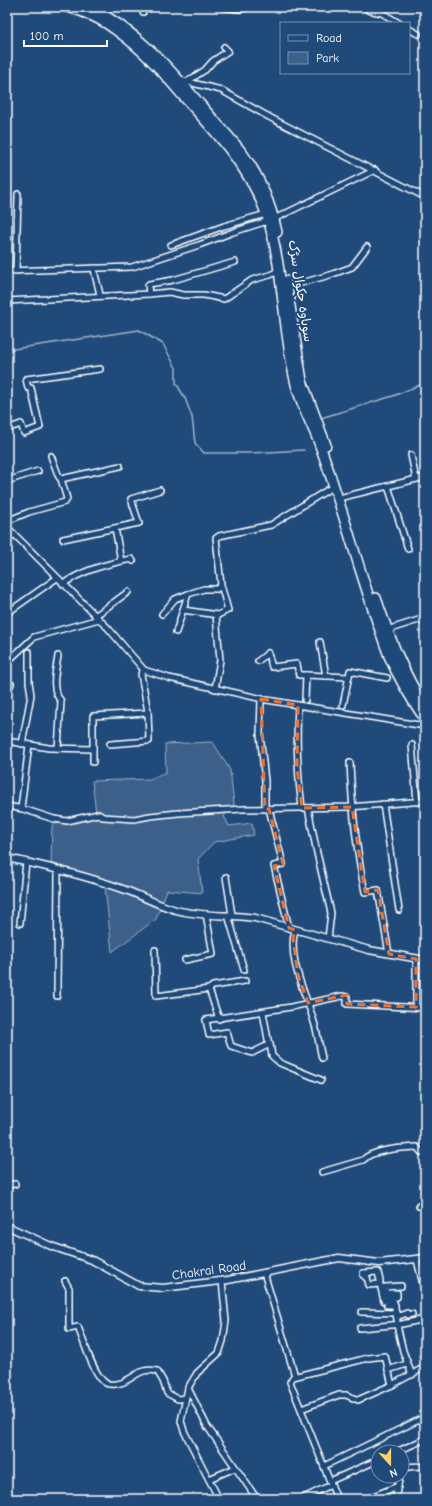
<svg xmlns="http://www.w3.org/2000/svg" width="432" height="1506" viewBox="0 0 432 1506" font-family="'Comic Neue','Playpen Sans Arabic',sans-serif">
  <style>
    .green { fill: #3c618b; stroke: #9eb0c5 }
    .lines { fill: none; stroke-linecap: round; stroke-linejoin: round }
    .stream { stroke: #a3b5c8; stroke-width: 1.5 }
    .minor-casing { stroke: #fff; stroke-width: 8 }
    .tertiary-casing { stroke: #fff; stroke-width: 9 }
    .trunk-casing { stroke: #fff; stroke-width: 12 }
    .minor { stroke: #1f4a7a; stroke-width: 5 }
    .tertiary { stroke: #1f4a7a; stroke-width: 6 }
    .trunk { stroke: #1f4a7a; stroke-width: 9 }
    .marked { fill: none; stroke: #eb7230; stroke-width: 3; stroke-dasharray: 8 5; stroke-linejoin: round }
    .labels { text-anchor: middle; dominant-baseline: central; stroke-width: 4; stroke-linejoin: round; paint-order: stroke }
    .street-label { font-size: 13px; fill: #fff; stroke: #1f4a7a }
  </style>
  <rect width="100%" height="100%" fill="#1f4a7a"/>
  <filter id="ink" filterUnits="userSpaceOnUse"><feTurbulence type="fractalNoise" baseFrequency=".025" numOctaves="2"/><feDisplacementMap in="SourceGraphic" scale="8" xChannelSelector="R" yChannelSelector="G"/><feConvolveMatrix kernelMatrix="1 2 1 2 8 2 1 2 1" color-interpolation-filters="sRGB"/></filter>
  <g filter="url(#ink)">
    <path class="green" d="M 213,742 L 230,770 L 234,804 L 224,816 L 229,826 L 252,823 L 254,835 L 214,842 L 198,859 L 202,893 L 167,890 L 156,919 L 112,952 L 105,887 L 106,880 L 51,863 L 52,825 L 96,813 L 92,781 L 150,779 L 166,772 L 165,744 Z"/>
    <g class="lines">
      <g class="stream">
        <path d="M 7,350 L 139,330 L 163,344 L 176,368 L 176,383 L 185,398 L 192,417 L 195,443 L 204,453 L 251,453 L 304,450"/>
        <path d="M 321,418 L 393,396 L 425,383"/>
      </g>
      <defs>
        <g id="minor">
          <path d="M 222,7 L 240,9 L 250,7"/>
          <path d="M 366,7 L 368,10 L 382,13 L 399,23"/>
          <path d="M 143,12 L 144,7"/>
          <path d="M 409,29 L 418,34"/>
          <path d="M 180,80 L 221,90 L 269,117 L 425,197"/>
          <path d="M 188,81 L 205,70 L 213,61 L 228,51 L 224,47"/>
          <path d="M 171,245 L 224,226 L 266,214"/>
          <path d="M 94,268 C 95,278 99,287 100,296"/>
          <path d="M 7,271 L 132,267 L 199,245 L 233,232 L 274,219 L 375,170"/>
          <path d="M 16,271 L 18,194"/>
          <path d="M 287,287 L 330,275 L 352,267 L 367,247"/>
          <path d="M 149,294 L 148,285 L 149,284 L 173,280 L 235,262"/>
          <path d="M 7,301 L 149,294 L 170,292 L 183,295 L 204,295 L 224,299 L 252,280 L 270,275 L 278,271"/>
          <path d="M 7,429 L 21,424 L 24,433 L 40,427 L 31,388 L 28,388 L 26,379 L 100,369"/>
          <path d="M 411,455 L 416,479"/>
          <path d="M 51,456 L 59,477 L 61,479"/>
          <path d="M 7,481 L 38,471"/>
          <path d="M 388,486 L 408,549"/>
          <path d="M 343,497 L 425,477"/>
          <path d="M 7,521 L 29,512 L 65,502 L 67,499 L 61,479 L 120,466"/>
          <path d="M 7,527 L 108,628 L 144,670 L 169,678 L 267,700 L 425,726"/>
          <path d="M 115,528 L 139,523 L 131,499 L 160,490"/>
          <path d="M 63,539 L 115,528 L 121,561"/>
          <path d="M 7,540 L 14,534"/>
          <path d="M 63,584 C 83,570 107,564 131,559 L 133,561"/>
          <path d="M 183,610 L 218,615 L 228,610 L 221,585 L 216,538 L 219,536 L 271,525 L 334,486"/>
          <path d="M 7,613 L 57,578"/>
          <path d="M 162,614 L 175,599 L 188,594"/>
          <path d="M 95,616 L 128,592"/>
          <path d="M 387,630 L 425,618"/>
          <path d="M 176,632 L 188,594 L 204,589 L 217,589 L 221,585"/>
          <path d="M 320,642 L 326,676"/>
          <path d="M 58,656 C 56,671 50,689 61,701 L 58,748"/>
          <path d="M 258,661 L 268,653 L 272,667 L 297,664 L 299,675 L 306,675 L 305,700"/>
          <path d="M 7,662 L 34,637 L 99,619"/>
          <path d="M 306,675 L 349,677"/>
          <path d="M 215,689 L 220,660 L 216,615"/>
          <path d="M 7,691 L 11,684"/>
          <path d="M 261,699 L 260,734 L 265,781 L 265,809"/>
          <path d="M 298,705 C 296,742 297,771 302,808"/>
          <path d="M 343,705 L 350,671 L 387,678"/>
          <path d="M 7,741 L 49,748 L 93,749"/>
          <path d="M 22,744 L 31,695 L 29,682 L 29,652"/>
          <path d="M 110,744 L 149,741 L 148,712 L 141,674 L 144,670"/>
          <path d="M 412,745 L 417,802"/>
          <path d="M 93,762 L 93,716 L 148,713"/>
          <path d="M 350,763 C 352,807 356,850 365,892 L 378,890 L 389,954"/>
          <path d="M 383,804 L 399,910"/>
          <path d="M 7,806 L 23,809 L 54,819 L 67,821 L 98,814 L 103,817 L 134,819 L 150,816 L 178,813 L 243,809 L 349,807 L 425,801"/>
          <path d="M 21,808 L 29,745"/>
          <path d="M 308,808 L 317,853 L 331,913 L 328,939"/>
          <path d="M 269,809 L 283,864 L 274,866 L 289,928"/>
          <path d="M 226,877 L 232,915"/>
          <path d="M 228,915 L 244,970"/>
          <path d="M 20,923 L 26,862"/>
          <path d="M 295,930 C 287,959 306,994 314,1022 C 318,1034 319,1046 322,1058"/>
          <path d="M 155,950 L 156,996 L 209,989 L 219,1019"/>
          <path d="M 185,960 L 213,954 L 206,914"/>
          <path d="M 209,989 L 213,986 L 245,981"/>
          <path d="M 57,996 L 58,870"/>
          <path d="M 416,1007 L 416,959"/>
          <path d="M 263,1012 L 269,1045"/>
          <path d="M 321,1080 L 280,1063 L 272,1056 L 270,1044 L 252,1053 L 231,1046 L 227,1032 L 209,1035 L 206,1020 L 291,1007 L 342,996 L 347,997 L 347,1004 L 425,1008"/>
          <path d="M 322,1172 L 363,1160 C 373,1149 403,1148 417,1147 L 421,1152 L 425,1151"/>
          <path d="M 7,1185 L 15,1184"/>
          <path d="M 419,1206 L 425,1205"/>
          <path d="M 417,1260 L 425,1293"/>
          <path d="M 264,1273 L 295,1376"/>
          <path d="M 65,1281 L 69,1288 L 69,1329 L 78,1327 C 84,1342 92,1370 103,1381 C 109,1387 122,1384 129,1379 C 139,1373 144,1368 157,1371 L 163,1381 L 167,1393 L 178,1399 L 185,1398"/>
          <path d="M 380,1281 L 378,1272 L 363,1273 L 363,1275 L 365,1275 L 366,1278 L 367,1277 L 369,1285 L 380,1284 L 384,1301 L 386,1300 L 394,1302 L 397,1320"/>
          <path d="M 390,1293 L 397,1293 L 397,1297 L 387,1298 L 385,1287 L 401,1286"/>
          <path d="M 387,1305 L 395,1305"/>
          <path d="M 362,1312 L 396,1313"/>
          <path d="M 396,1314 L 399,1316 L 407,1313 L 408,1315 L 412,1314"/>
          <path d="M 397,1325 L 403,1351 L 412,1375"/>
          <path d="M 360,1328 L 402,1324 L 425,1319"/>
          <path d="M 388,1370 L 407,1364"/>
          <path d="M 188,1388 L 207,1426 L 257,1499"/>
          <path d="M 301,1409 L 339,1395 L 346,1395 L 358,1400 L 392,1385 L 425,1367"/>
          <path d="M 396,1452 L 425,1439"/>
          <path d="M 324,1466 L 425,1417"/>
          <path d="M 402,1470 C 408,1466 418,1466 425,1467"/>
          <path d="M 209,1479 L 235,1468"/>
          <path d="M 330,1481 L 378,1460"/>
          <path d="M 219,1499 L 184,1431 L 181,1421 L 188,1388 L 197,1373 L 219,1353 L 223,1341 L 226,1321 L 222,1281"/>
          <path d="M 301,1499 L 331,1485"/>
          <path d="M 337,1499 L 290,1382 L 293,1377 L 368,1358 L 385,1356 L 392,1385"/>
          <path d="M 366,1499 L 398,1486"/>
          <path d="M 395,1499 L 400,1476"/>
        </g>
        <g id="tertiary">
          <path d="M 7,858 C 45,866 83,875 120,888 C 139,894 157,905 176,910 C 202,917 229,914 255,918 L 369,950 L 425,960"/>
          <path d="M 7,1226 L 51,1246 L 92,1260 L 139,1286 L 163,1288 L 228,1280 L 339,1258 L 379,1263 L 425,1258"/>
        </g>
        <g id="trunk">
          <path d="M 68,7 C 85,12 102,19 116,30 C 143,49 162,71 183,96 C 216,132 251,169 267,216 C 284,269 282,326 295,380 C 300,405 314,427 322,451 C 346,519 364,588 389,656 C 399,679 411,699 425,719"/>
          <path d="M 89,7 C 137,30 171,70 205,110 C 217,124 231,138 243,154 C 259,176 271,205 277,232"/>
          <path d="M 286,281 L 302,381 L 326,445"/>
          <path d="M 376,598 C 389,636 403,673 425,707"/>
        </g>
      </defs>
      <use href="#minor" class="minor-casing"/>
      <use href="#tertiary" class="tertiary-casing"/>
      <use href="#trunk" class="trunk-casing"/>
      <use href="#minor" class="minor"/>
      <use href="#tertiary" class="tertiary"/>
      <use href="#trunk" class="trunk"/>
    </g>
  </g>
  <path class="marked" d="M 261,699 L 298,705 L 297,767 L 302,808 L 352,807 L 365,892 L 378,890 L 389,954 L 416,959 L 416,1007 L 347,1004 L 347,995 L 308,1003 L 298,975 L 293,938 L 295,930 L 289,928 L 274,866 L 283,864 L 269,809 L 265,809 Z"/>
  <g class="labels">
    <g class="street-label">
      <text transform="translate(301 291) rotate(81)">سوہاوہ چکوال سڑک</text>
      <text transform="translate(209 1270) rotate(-8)">Chakral Road</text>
    </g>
  </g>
  <rect width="432" height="1506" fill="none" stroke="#1f4a7a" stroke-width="24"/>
  <rect x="12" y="12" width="408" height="1482" fill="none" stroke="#fff" stroke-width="1.5" filter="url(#ink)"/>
  <rect x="280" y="22" width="130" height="52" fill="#1f4a7a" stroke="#7992af"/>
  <rect x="288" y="35" width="20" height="6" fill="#1f4a7a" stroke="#7992af"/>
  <text x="316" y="42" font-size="12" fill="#ffffff">Road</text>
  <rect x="288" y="52" width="20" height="12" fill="#3c618b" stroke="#7992af"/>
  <text x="316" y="62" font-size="12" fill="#ffffff">Park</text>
  <g transform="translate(390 1464) rotate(159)"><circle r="19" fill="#1f4a7a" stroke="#7992af"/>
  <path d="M0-3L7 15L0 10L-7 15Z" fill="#ffd166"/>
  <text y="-6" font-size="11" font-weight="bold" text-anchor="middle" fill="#ffffff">N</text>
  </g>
  <path d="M24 40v6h83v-6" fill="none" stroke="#ffffff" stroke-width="2"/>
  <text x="30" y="40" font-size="12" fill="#ffffff" stroke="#1f4a7a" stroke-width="3" paint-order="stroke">100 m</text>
</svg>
